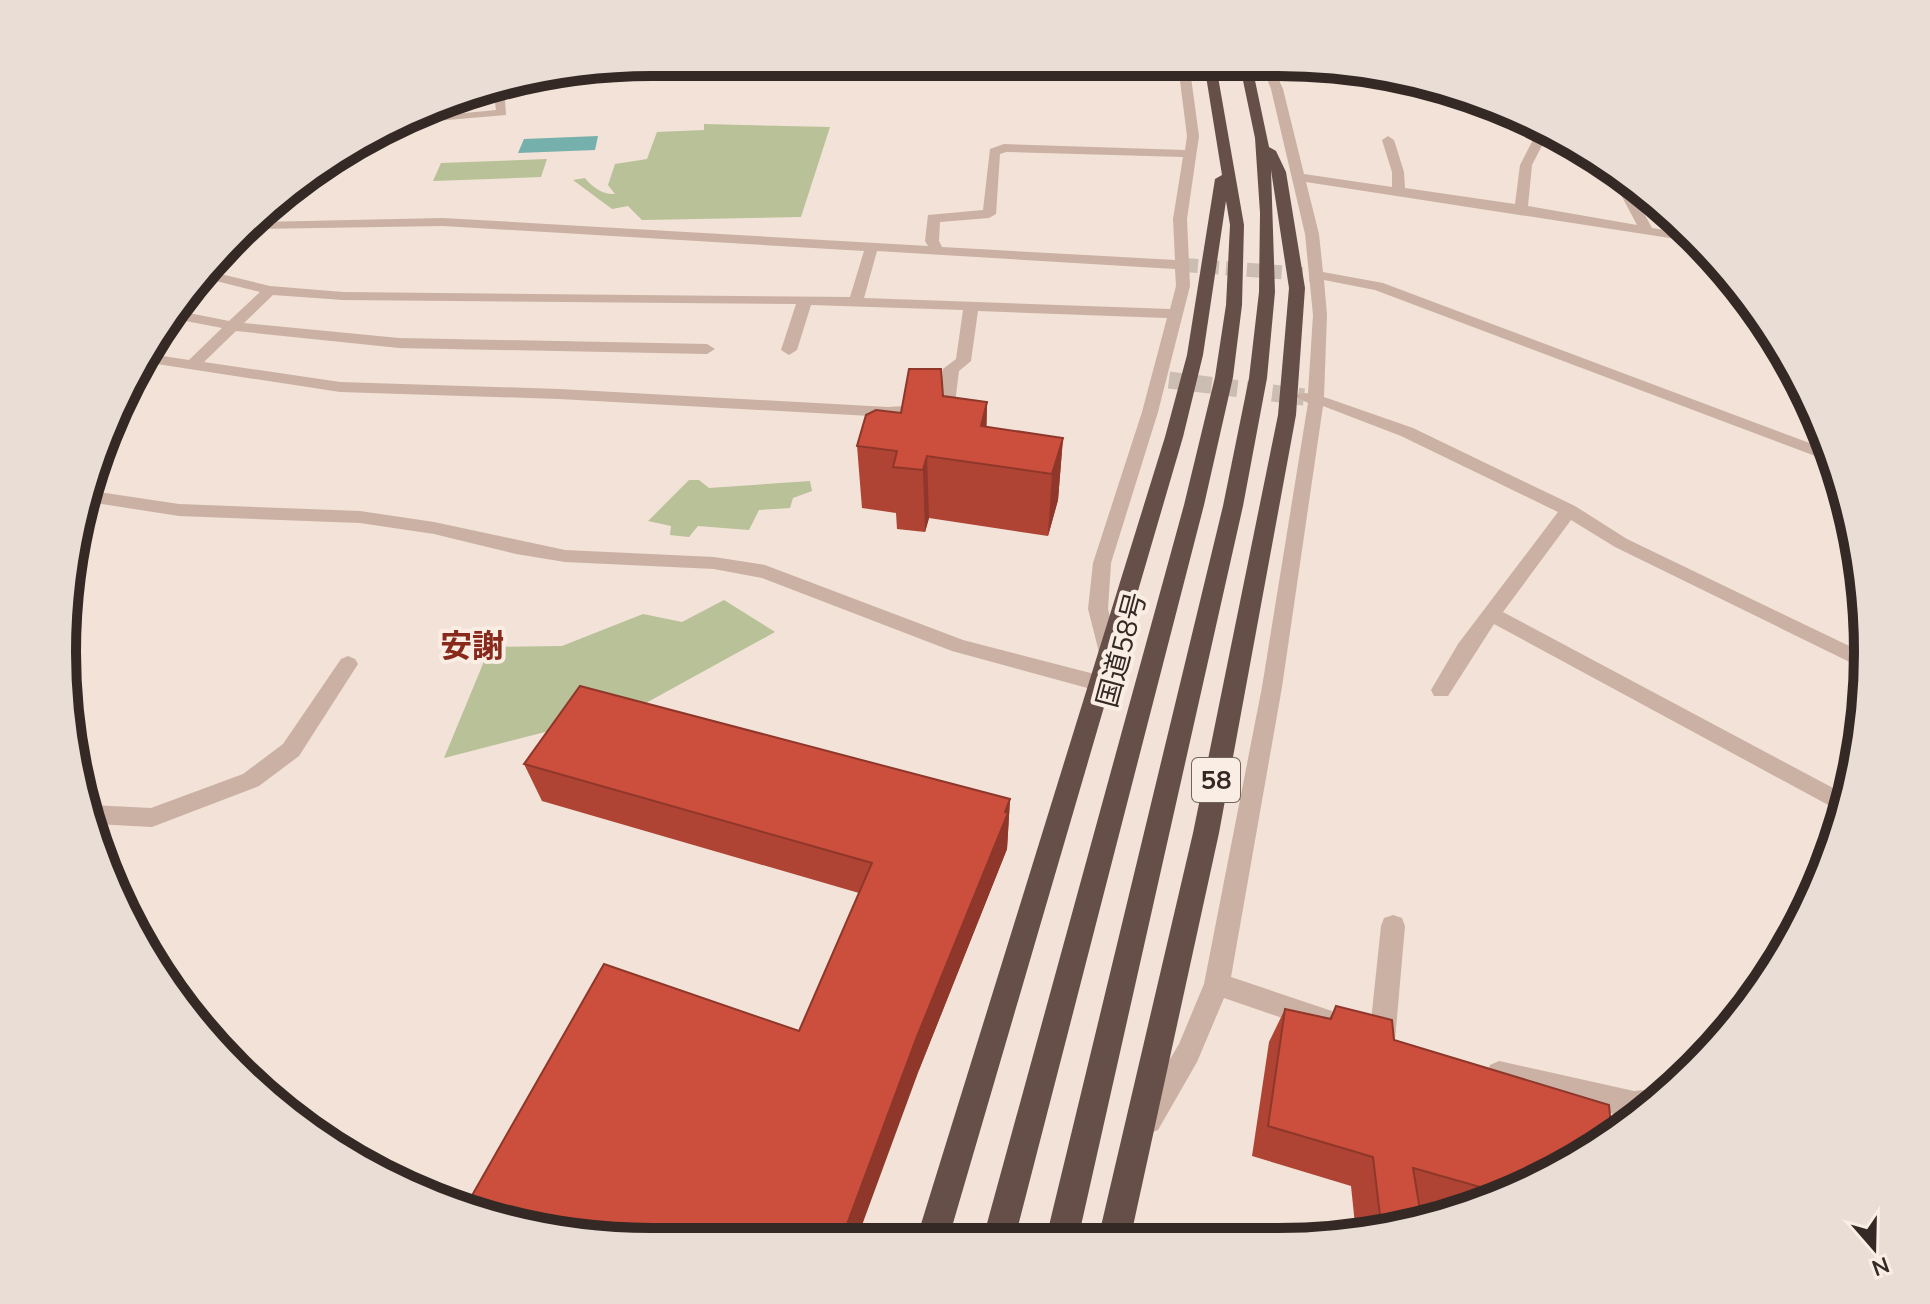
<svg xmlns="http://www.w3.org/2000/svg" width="1930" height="1304" viewBox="0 0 1930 1304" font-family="'Nunito Sans','Noto Sans JP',sans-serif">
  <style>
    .green { fill: #b8c197 }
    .water { fill: #75b0ac }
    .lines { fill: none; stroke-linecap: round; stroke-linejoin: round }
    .minor-tunnel-far1 { stroke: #ccbdb3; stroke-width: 14; stroke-dasharray: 14 7; stroke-linecap: butt }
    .minor-tunnel { stroke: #ccbdb3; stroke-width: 17; stroke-dasharray: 17 9; stroke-linecap: butt }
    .minor { fill: #cab1a3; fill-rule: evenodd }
    .trunk { fill: #674f49; fill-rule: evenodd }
    .wall { fill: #af4434 }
    .shaded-wall { fill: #8e372a }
    .building { fill: #cb4f3c; stroke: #8e372a; stroke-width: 2 }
    .labels { text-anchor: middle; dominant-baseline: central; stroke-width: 8; stroke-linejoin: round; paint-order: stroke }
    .shield { fill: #faede4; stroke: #70645e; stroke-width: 2 }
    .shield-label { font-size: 26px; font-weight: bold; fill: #352925 }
    .street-label { font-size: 28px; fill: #352925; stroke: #faede4 }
    .quarter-label { font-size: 32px; font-weight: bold; fill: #87291b; stroke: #faede4 }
    .rim { fill: none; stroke: #352925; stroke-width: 10 }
  </style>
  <rect width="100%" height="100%" fill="#f2e2d7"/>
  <g class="green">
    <path d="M 652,62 L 1169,70 L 1170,75 L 635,66 Z"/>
    <path d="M 704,124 L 830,127 L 801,217 L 642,220 L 628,206 L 612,209 L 573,180 L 585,178 C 592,187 603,195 615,194 L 608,185 L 615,164 L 647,159 L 657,132 L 704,130 Z"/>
    <path d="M 547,159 L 541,177 L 433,181 L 441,163 Z"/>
    <path d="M 689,480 L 699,480 L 709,488 L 810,481 L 812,491 L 793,498 L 790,508 L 759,510 L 749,530 L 698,526 L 689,537 L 670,535 L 671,526 L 648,521 Z"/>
    <path d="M 724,600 L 775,632 L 635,709 L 444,758 L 490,647 L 562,646 L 643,614 L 682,622 Z"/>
  </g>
  <path class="water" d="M 598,136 L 595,150 L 518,153 L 524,139 Z"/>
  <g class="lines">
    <path class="minor-tunnel-far1" d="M 1184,265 L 1317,275"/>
    <path class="minor-tunnel" d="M 1169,380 L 1304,397"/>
    <g class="minor">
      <path d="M 636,65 L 1179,75 L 1179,70 L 1190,70 L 1199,136 L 1187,219 L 1190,286 L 1158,412 L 1111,563 L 1108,609 L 1120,656 L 1117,661 L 1103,661 L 1100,656 L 1088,609 L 1093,563 L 1142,412 L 1167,318 L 978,311 L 971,361 L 959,371 L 954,411 L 888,417 L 559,399 L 340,392 L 144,362 L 149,354 L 189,360 L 222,328 L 170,318 L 174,310 L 229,321 L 260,292 L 200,277 L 208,271 L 270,286 L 343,292 L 850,297 L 864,251 L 443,226 L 252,229 L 260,222 L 443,218 L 928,246 L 925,241 L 928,215 L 983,210 L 990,149 L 1004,144 L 1185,150 L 1187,136 L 1180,81 L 629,72 L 624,69 ZM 1006,152 L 1183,157 L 1173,219 L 1175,260 L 942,247 L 939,241 L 940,222 L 989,218 L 996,214 L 1000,154 ZM 877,251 L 1175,269 L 1176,286 L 1170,309 L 864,298 ZM 273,295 L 343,300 L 796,304 L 781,350 L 789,355 L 797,350 L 811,305 L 963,310 L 956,359 L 943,369 L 940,404 L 888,407 L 559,389 L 340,382 L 204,362 L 236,331 L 399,348 L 707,354 L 715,349 L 707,344 L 399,338 L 244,323 Z"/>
      <path d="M 1264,71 L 1275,71 L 1283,89 L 1304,174 L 1392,187 L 1392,172 L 1382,140 L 1388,136 L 1394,140 L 1404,172 L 1405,188 L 1515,204 L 1520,165 L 1535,136 L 1527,133 L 1521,117 L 1533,121 L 1536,128 L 1548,134 L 1532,165 L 1528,206 L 1637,225 L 1619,191 L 1621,181 L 1631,189 L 1652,228 L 1696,235 L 1702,243 L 1306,182 L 1319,234 L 1323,272 L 1383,283 L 1831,451 L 1834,463 L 1375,290 L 1324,280 L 1327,315 L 1324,397 L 1413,428 L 1575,506 L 1627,539 L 1868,655 L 1866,670 L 1615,547 L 1571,520 L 1503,612 L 1848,796 L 1843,813 L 1494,624 L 1448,696 L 1434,696 L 1431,690 L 1458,644 L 1558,512 L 1401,436 L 1323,406 L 1282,687 L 1231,977 L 1332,1011 L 1336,1020 L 1332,1029 L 1323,1032 L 1224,998 L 1197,1062 L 1158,1130 L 1148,1134 L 1138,1130 L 1134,1120 L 1179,1044 L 1204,984 L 1262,687 L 1308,403 L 1296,397 L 1298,394 L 1308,393 L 1313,315 L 1305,234 L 1271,89 Z"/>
      <path d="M 504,87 L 506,115 L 400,124 L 413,118 L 496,110 L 493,88 Z"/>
      <path d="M 92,491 L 179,504 L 360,511 L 434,522 L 565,550 L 714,557 L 765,565 L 963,640 L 1102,676 L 1109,678 L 1112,684 L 1109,690 L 1102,692 L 952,651 L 762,578 L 714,569 L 565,562 L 516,554 L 434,534 L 360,523 L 179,516 L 89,502 Z"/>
      <path d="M 348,656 L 355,659 L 358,664 L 299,756 L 259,786 L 152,827 L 95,824 L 88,806 L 91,805 L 151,808 L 243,774 L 283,744 L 341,659 Z"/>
      <path d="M 1393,915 L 1402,918 L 1405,926 L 1395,1040 L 1391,1049 L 1382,1053 L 1373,1049 L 1369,1040 L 1381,926 L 1384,918 Z"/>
      <path d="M 1499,1061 L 1634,1091 L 1655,1089 L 1665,1094 L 1634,1119 L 1490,1083 L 1486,1074 L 1490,1065 Z"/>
    </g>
    <g class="trunk">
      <path d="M 1205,70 L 1217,71 L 1244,225 L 1242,305 L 1233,377 L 1204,505 L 1015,1238 L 983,1238 L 1184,505 L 1215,377 L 1226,305 L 1230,225 L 1226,201 L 1203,355 L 1183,437 L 949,1237 L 917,1237 L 1165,437 L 1187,355 L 1215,179 L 1222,175 Z"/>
      <path d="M 1241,71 L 1253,71 L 1269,147 L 1276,151 L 1286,172 L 1305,288 L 1296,415 L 1219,833 L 1130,1240 L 1098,1239 L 1193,833 L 1278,415 L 1289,288 L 1271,170 L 1275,292 L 1267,378 L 1243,506 L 1078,1239 L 1046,1238 L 1223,506 L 1249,378 L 1259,292 L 1260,213 L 1255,138 Z"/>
    </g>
  </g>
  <g class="wall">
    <path d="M 943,396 L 987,402 L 986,427 L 1063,438 L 1058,500 L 1048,536 L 929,518 L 925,532 L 897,529 L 896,513 L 862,508 L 857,446 L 901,413 Z"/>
    <path d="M 524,764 L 1010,799 L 1007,849 L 919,1070 L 799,1031 L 859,893 L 542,801 Z"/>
    <path d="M 1336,1006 L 1394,1040 L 1606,1142 L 1504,1197 L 1449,1214 L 1420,1205 L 1394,1231 L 1356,1234 L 1351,1186 L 1252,1156 L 1269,1042 L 1285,1009 L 1329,1019 Z"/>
  </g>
  <g class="shaded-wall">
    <path d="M 987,402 L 986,464 L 981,426 Z"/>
    <path d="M 1063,438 L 1058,500 L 1048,536 L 1052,474 Z"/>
    <path d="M 927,456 L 929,518 L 925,532 L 923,470 Z"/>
    <path d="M 1010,799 L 1007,849 L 919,1070 L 858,1236 L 843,1235 L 916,1039 Z"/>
  </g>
  <g class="building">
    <path d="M 909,369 L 941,369 L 943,396 L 987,402 L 981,426 L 1063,438 L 1052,474 L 927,456 L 923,470 L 893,467 L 897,451 L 857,446 L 866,415 L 876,410 L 901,413 Z"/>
    <path d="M 580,686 L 1010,799 L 1005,812 L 1008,813 L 916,1039 L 843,1235 L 537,1231 L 466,1206 L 604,964 L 799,1031 L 872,863 L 524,764 Z"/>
    <path d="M 1336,1006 L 1392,1020 L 1394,1040 L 1609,1105 L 1612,1138 L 1606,1142 L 1508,1195 L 1413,1168 L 1422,1222 L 1394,1231 L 1382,1232 L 1373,1157 L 1268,1126 L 1285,1009 L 1331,1019 Z"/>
  </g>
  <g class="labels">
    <rect class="shield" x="1192" y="758" width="48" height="44" rx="6"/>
    <g class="shield-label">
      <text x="1216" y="780">58</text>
    </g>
    <g class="street-label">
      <text transform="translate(1122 650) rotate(-75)">国道58号</text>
    </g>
    <g class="quarter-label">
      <text x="472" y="646">安謝</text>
    </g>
  </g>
  <path d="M0 0H1930V1304H0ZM652 76H1278A576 576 0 0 1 1854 652V652A576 576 0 0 1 1278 1228H652A576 576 0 0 1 76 652V652A576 576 0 0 1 652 76Z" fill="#eaddd5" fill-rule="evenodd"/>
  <path class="rim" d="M652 76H1278A576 576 0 0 1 1854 652V652A576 576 0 0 1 1278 1228H652A576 576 0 0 1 76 652V652A576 576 0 0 1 652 76Z"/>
  <g transform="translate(1874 1248) rotate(160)" stroke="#faede4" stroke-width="6" paint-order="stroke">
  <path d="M0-6L14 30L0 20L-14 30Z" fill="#352925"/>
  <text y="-12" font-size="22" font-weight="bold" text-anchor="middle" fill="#352925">N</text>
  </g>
</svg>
